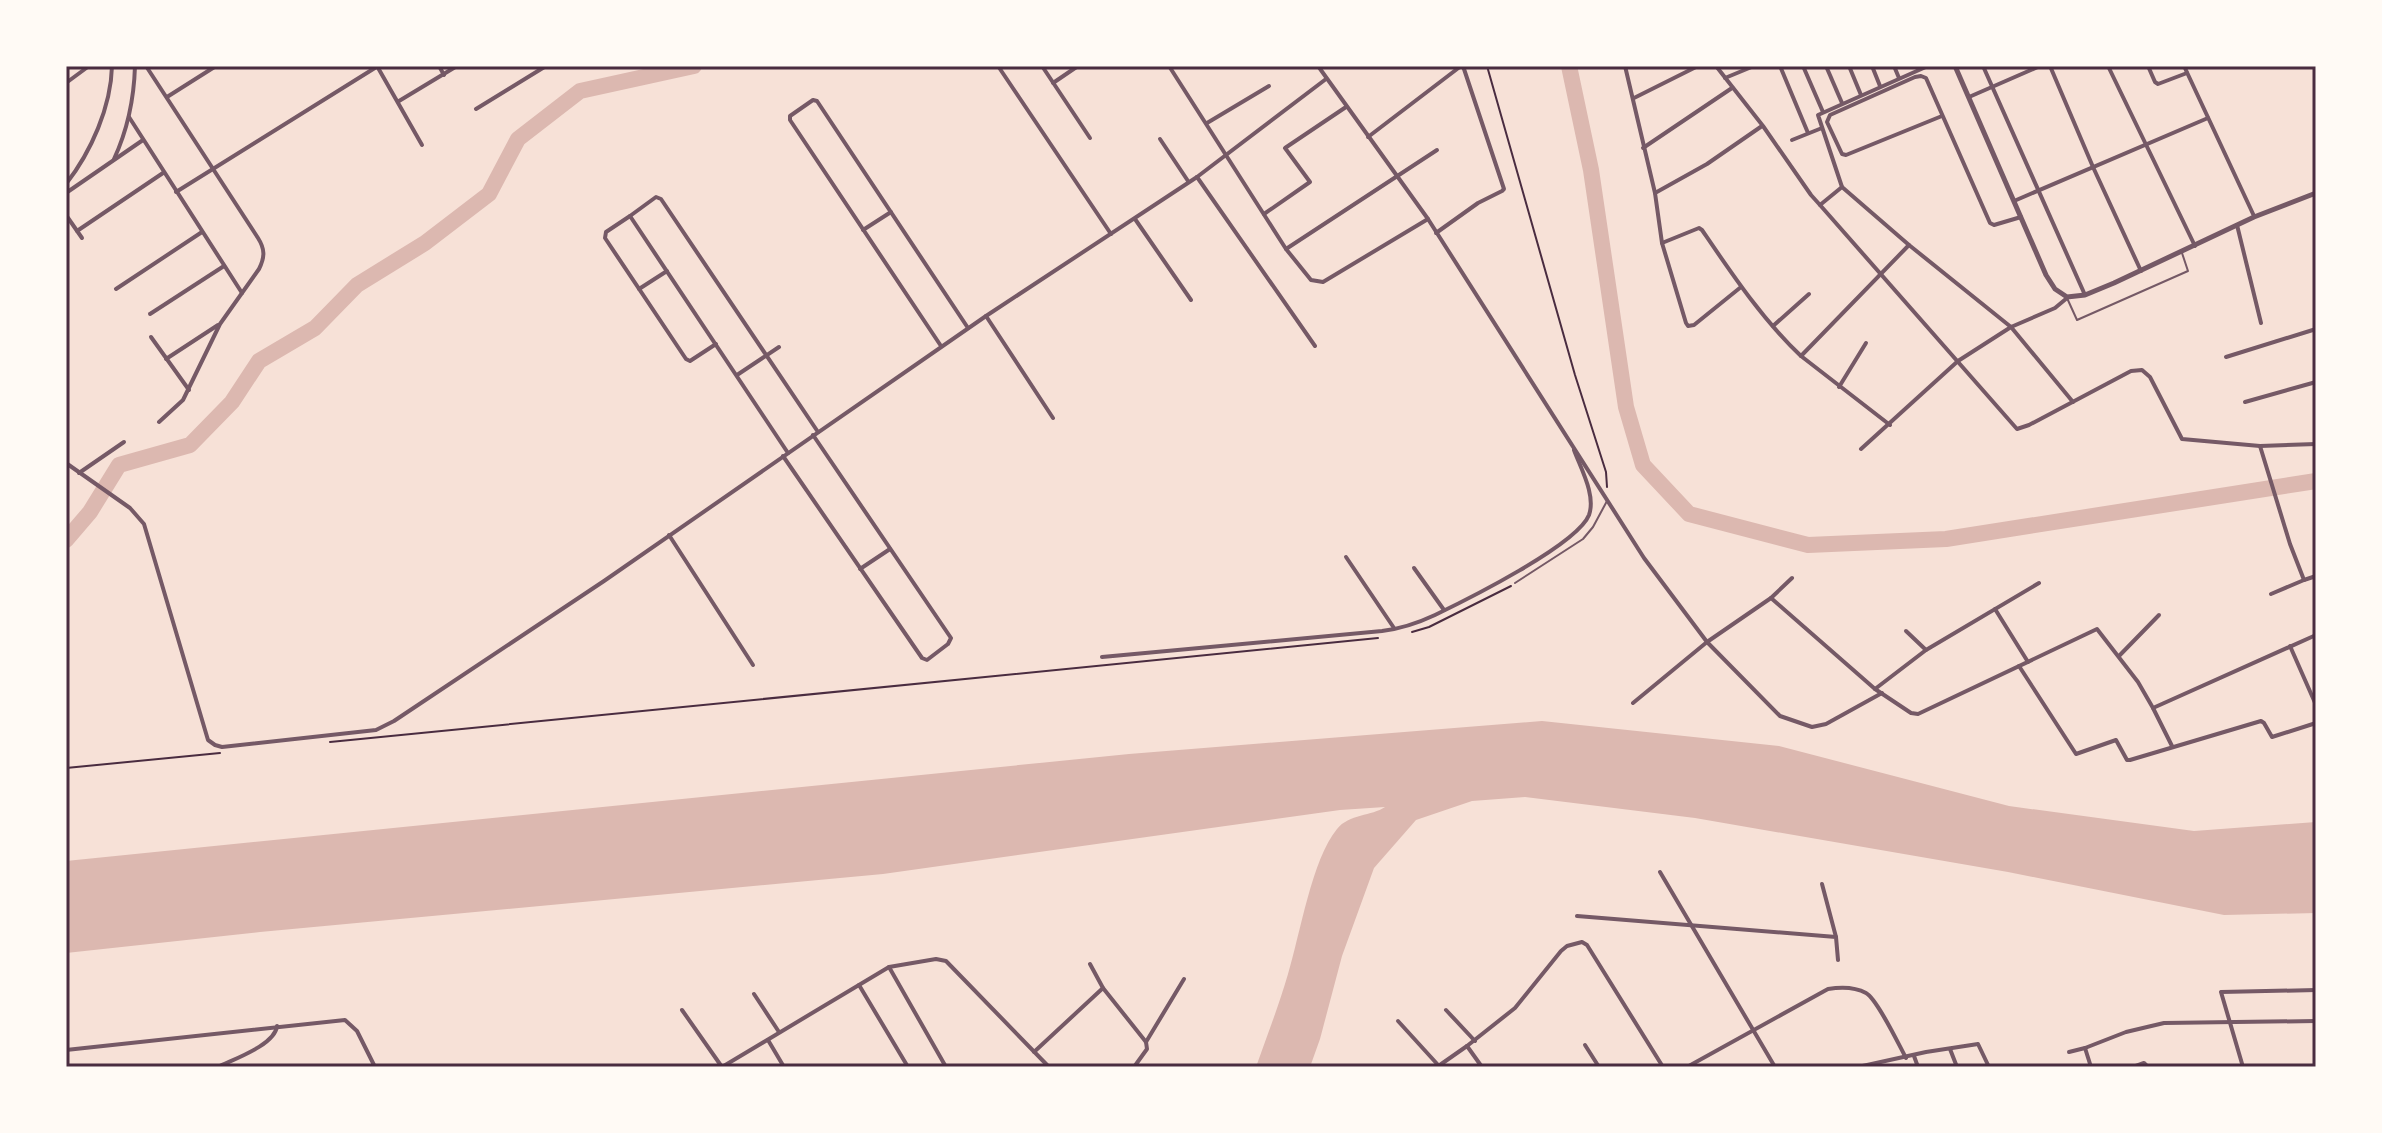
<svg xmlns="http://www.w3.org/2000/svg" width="2382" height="1133" viewBox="0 0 2382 1133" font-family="Rubik,sans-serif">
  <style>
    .water { fill: #dcb8b0 }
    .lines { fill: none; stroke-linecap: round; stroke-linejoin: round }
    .river { stroke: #dcb8b0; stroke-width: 16 }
    .path { stroke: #4a2c40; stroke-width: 2 }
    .service { stroke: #755966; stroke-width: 2 }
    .minor { stroke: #755966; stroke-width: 4 }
    .tertiary { stroke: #755966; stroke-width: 5 }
    .neatline { fill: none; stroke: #4a2c40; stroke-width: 3 }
  </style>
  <rect width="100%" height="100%" fill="#f7e1d7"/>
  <path class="water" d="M 1542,721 L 1779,746 L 2009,806 L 2194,831 L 2316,822 L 2316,913 L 2224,915 L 2008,872 L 1695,818 L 1525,797 L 1472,801 L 1416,820 L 1374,868 L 1342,956 L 1320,1039 L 1310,1067 L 1256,1067 C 1267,1036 1279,1005 1288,974 C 1300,935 1312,859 1337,829 C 1349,814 1372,816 1385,807 L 1340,810 L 883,874 L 260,932 L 66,953 L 66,861 L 1129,754 Z"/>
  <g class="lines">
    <g class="river">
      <path d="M 1569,66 L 1591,170 L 1626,407 L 1643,465 L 1689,514 L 1808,545 L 1946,539 L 2316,481"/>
      <path d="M 66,540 L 90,512 L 119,465 L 190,445 L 232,402 L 259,361 L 315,328 L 357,285 L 425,243 L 489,194 L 518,139 L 580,91 L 694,66"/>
    </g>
    <g class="path">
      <path d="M 1487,66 L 1575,375 L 1606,472 L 1607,487"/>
      <path d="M 1412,632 L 1429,627 L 1511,586"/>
      <path d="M 330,742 L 1378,638"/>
      <path d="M 66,768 L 220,753"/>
    </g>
    <g class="service">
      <path d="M 2067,298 L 2077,320 L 2188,271 L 2182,253"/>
      <path d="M 1515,583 L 1583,539 L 1593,527 L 1607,501"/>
    </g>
    <g class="minor">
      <path d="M 146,66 L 258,238 C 265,249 265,257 259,269 L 220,324 L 183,400 L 159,422"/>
      <path d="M 377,66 L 422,145"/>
      <path d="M 439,66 L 444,75"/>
      <path d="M 998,66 L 1111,234"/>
      <path d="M 1042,66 L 1090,138"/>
      <path d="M 1169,66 L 1286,249 L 1311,280 L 1323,282 L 1428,219"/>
      <path d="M 1318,66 L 1428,219 L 1644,558 L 1707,642 L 1780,716 L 1812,727 L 1826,724 L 1882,693"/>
      <path d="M 1625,66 L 1655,193 L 1662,243 L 1686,323 L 1688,326 L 1694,325 L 1741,287"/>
      <path d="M 1716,66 L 1763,126 L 1811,195 L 1820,205 L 1842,187 L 1909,245 L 2011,327 L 2055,308 L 2067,298"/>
      <path d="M 1780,66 L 1808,133"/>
      <path d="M 1803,66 L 1823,112"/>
      <path d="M 1826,66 L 1842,103"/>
      <path d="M 1849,66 L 1861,95"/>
      <path d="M 1872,66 L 1880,86"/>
      <path d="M 1894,66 L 1899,78"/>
      <path d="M 1983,66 L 2085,295"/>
      <path d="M 2050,66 L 2093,167 L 2141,271"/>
      <path d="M 2108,66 L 2195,246"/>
      <path d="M 2148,66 L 2155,82 L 2158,84 L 2187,73"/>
      <path d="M 2184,66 L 2254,216"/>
      <path d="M 1725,78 L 1754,66"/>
      <path d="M 66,83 L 89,66"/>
      <path d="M 1053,83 L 1078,66"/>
      <path d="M 167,97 L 216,66"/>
      <path d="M 1969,97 L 2040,66"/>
      <path d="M 1634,98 L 1698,66"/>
      <path d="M 399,101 L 457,66"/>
      <path d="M 476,109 L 546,66"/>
      <path d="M 1942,116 L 1846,155 L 1842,154 L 1827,122 L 1830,115 L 1915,77 L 1921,76 L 1926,78 L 1990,223 L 1994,225 L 2021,217"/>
      <path d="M 129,117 L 242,293"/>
      <path d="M 1207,123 L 1269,86"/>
      <path d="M 1368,137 L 1461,66"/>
      <path d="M 1160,139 L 1188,181"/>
      <path d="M 1792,140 L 1822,128"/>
      <path d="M 1643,148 L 1732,88"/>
      <path d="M 114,159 C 128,129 134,99 135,66"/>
      <path d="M 1197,177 L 1315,346"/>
      <path d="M 66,184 C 91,152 111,107 112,66"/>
      <path d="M 1842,187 L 1818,115 L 1928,66"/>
      <path d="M 176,192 L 378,66"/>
      <path d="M 66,193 L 143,140"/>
      <path d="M 1655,193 L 1707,164 L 1762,126"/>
      <path d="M 2014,201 L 2208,118"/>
      <path d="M 1820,205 L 2017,429 L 2029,425 L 2131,371 L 2142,370 L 2150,377 L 2182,439 L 2260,446 L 2316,444"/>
      <path d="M 1264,214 L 1310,182 L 1285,148 L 1346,107"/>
      <path d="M 66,215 L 82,238"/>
      <path d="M 630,216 L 606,232 L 605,238 L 686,359 L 690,361 L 716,344"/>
      <path d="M 1135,219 L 1191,300"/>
      <path d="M 2237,225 L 2261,323"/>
      <path d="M 863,230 L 891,212"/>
      <path d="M 77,231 L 163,173"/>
      <path d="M 1436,233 L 1478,203 L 1502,191 L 1504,189 L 1463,66"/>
      <path d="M 1662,243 L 1699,228 L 1702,230 C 1732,274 1762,319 1801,356 L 1890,425"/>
      <path d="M 1286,249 L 1437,150"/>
      <path d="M 116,289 L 202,232"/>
      <path d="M 639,289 L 667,271"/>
      <path d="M 150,314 L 224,266"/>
      <path d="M 986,316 L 1053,418"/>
      <path d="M 1773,326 L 1809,294"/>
      <path d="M 151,337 L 189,390"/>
      <path d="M 941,346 L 790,120 L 790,116 L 813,100 L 817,101 L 968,328"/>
      <path d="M 1801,356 L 1909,245"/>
      <path d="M 2226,357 L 2316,329"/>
      <path d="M 166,359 L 218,325"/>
      <path d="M 737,375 L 779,347"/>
      <path d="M 1839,387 L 1866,343"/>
      <path d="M 2245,402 L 2316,382"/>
      <path d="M 2260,446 L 2290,544 L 2304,580 L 2316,576"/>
      <path d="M 1861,449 L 1958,361 L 2011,327 L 2073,402"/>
      <path d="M 788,453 L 630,216 L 656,197 L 661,199 L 818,432"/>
      <path d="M 783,456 L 922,658 L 927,660 L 948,644 L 951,638 L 813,435"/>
      <path d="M 66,463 L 130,508 L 144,524 L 208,740 L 215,745 L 222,747 L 376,730 L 394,721 L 604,581 L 986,316 L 1197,177 L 1326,79"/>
      <path d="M 79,473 L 124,442"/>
      <path d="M 669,535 L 753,665"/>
      <path d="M 1346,557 L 1394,628"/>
      <path d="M 1414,568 L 1444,610"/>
      <path d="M 860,569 L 890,549"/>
      <path d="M 2271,594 L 2304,580"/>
      <path d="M 1771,598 L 1792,578"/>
      <path d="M 1995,609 L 2028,662"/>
      <path d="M 2290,646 L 2316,705"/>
      <path d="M 1926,650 L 2039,583"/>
      <path d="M 2119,656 L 2159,615"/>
      <path d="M 1102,657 L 1382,631 C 1399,629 1418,623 1435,615 C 1466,600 1577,545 1589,515 C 1596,495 1581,469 1574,450"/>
      <path d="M 2019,666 L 2076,754 L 2116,740 L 2127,760 L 2130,760 L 2261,721 L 2264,723 L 2272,737 L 2316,723"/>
      <path d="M 1875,689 L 1926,650 L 1906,631"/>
      <path d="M 1633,703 L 1707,642 L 1771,598 L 1875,689 L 1911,713 L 1918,714 L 2097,629 L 2138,682 L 2153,708 L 2316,635"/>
      <path d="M 2153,708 L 2172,746"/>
      <path d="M 1660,872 L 1775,1067"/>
      <path d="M 1822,884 L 1836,937"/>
      <path d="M 1577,916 L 1836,937 L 1838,960"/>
      <path d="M 1090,964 L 1103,988 L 1146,1042 L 1147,1049 L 1134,1067"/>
      <path d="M 889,967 L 946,1067"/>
      <path d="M 859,985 L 908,1067"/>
      <path d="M 754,994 L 779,1032"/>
      <path d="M 682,1010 L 722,1067"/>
      <path d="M 1446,1010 L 1475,1041"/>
      <path d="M 1398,1021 L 1439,1066"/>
      <path d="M 768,1040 L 784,1067"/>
      <path d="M 1146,1042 L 1184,979"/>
      <path d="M 1585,1045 L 1599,1067"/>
      <path d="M 1467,1046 L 1482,1067"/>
      <path d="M 2085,1048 L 2126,1032 L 2164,1023 L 2316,1021"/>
      <path d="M 1950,1049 L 1957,1067"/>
      <path d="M 66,1050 L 345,1020 L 357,1031 L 375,1067"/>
      <path d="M 1034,1052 L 1103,988"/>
      <path d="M 2069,1052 L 2085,1048 L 2091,1067"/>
      <path d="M 1914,1056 L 1918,1067"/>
      <path d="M 218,1067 C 234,1059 275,1045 277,1026"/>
      <path d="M 722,1067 L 889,967 L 936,959 L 946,961 L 1049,1067"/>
      <path d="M 1437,1067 L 1467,1046 L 1515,1008 L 1561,951 L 1567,946 L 1582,942 L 1587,945 L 1663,1067"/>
      <path d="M 1687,1067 L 1828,989 C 1840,987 1855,987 1866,993 C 1877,999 1899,1045 1906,1058"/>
      <path d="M 1858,1067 L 1926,1052 L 1978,1044 L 1989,1067"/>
      <path d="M 2133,1067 L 2144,1063 L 2148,1067"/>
      <path d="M 2243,1067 L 2221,992 L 2316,990"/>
    </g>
    <path class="tertiary" d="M 1955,66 L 2046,275 L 2055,289 L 2067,297 L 2085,295 L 2114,283 L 2254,217 L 2316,193"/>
  </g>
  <rect width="2382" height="1133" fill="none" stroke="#fffaf5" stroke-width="136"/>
  <rect x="68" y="68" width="2246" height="997" class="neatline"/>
</svg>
